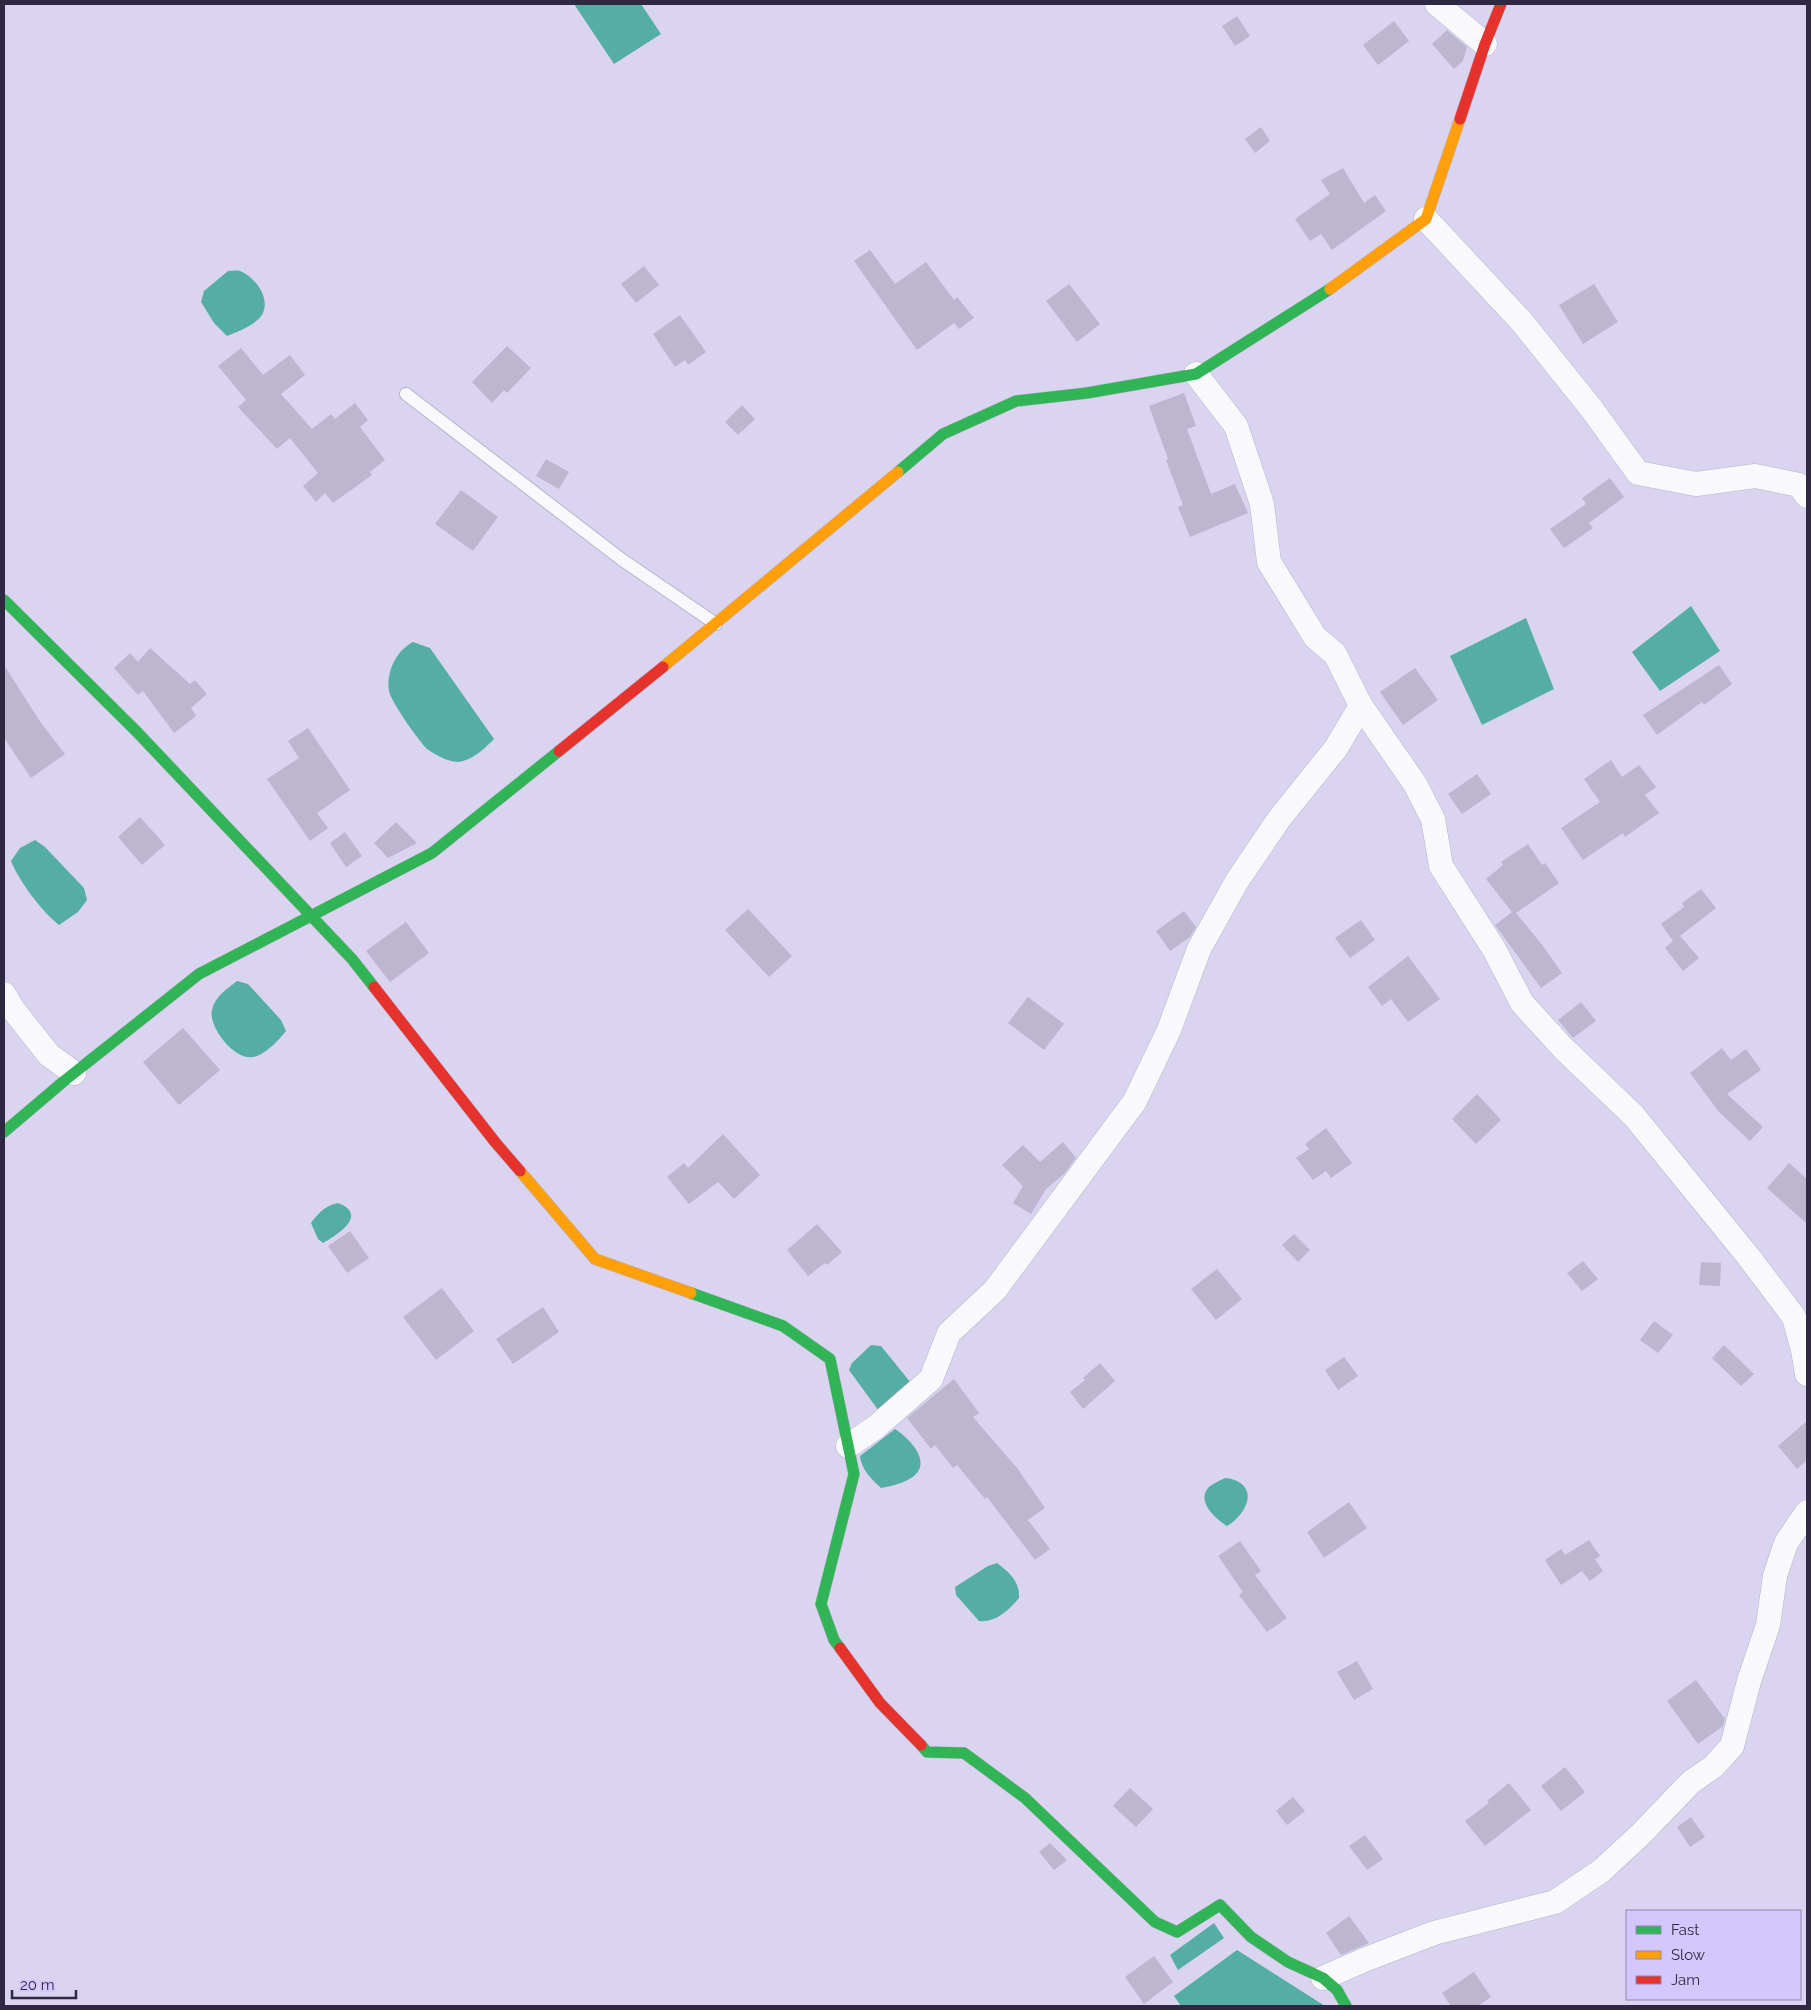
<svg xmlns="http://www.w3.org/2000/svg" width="1811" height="2010" viewBox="0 0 1811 2010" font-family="Raleway,sans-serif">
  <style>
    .water { fill: #55aea5 }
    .building { fill: #bcb6d0 }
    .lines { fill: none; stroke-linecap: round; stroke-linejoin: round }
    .lane-casing { stroke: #b7b2ca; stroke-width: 14 }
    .street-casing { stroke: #b7b2ca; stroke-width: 25 }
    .fast-casing { stroke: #b7b2ca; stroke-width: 12 }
    .slow-casing { stroke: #b7b2ca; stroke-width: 12 }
    .jam-casing { stroke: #b7b2ca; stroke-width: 12 }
    .lane { stroke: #f9f9fd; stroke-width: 12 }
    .street { stroke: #f9f9fd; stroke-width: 24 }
    .fast { stroke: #30b455; stroke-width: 11 }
    .slow { stroke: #ff9f0a; stroke-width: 11 }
    .jam { stroke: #e5322d; stroke-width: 11 }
  </style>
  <rect width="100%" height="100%" fill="#dad4f0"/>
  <g class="water">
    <path d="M 574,4 L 641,4 L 661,34 L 614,64 Z"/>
    <path d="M 228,271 C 232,271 237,270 240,271 C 255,277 270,297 263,313 C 258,324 238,332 227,336 L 214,323 L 201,302 L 204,291 Z"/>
    <path d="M 1691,606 L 1720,651 L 1660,691 L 1632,652 Z"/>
    <path d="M 1526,618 L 1554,689 L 1482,725 L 1450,656 Z"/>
    <path d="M 413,642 L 430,648 L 494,739 C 485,748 475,758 463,761 C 452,765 436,755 427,749 C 419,741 391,702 389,691 C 386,672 396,651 413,642 Z"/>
    <path d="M 35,840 L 45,847 L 84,888 L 87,900 L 78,912 L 59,925 C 42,912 19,881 11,861 L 20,848 Z"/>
    <path d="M 237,981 L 248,984 L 281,1020 L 286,1031 C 280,1039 264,1056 253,1057 C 235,1061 208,1027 212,1010 C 215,996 227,989 237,981 Z"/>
    <path d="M 338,1203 C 369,1215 337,1235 323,1243 L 318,1239 L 311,1223 C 319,1212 325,1206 338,1203 Z"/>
    <path d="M 871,1345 L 881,1346 L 911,1383 L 881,1414 L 849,1370 L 852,1363 Z"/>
    <path d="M 895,1429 C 903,1434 909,1440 915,1448 C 933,1475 903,1484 881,1488 C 872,1480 861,1469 860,1456 Z"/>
    <path d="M 1225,1478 C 1228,1478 1233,1479 1237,1481 C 1259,1492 1243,1517 1227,1526 C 1217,1520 1196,1502 1208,1488 C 1212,1484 1219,1481 1225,1478 Z"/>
    <path d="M 997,1563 C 1010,1573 1020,1582 1019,1598 C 1009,1610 995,1623 979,1621 L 956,1595 L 955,1587 L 988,1566 Z"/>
    <path d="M 1214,1923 L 1224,1938 L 1178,1970 L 1170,1955 Z"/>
    <path d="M 1237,1950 L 1325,2006 L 1181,2006 L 1174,1996 Z"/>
  </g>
  <g class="building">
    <path d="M 1237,16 L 1250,36 L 1235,46 L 1222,26 Z"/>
    <path d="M 1394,21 L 1409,41 L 1378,65 L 1363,45 Z"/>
    <path d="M 1447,30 L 1467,47 L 1463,61 L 1454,69 L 1432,44 Z"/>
    <path d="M 1261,127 L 1270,141 L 1255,153 L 1245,139 Z"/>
    <path d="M 1343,168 L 1364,203 L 1375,195 L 1386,211 L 1332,250 L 1321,234 L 1310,241 L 1295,219 L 1330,194 L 1321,180 Z"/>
    <path d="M 870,250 L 895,284 L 926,262 L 954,300 L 957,297 L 974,318 L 959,329 L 954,323 L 917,350 L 854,261 Z"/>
    <path d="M 644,266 L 659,285 L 636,303 L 621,284 Z"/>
    <path d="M 1069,284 L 1100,324 L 1077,342 L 1046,301 Z"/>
    <path d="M 1594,284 L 1618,322 L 1583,344 L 1559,305 Z"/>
    <path d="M 680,315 L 706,352 L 688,365 L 685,360 L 675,367 L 653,334 Z"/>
    <path d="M 507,346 L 531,368 L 507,393 L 504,390 L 492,403 L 472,382 Z"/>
    <path d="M 241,348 L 263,375 L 290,355 L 305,375 L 281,394 L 312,429 L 331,414 L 335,419 L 355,403 L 368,420 L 360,427 L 385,460 L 370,472 L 372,475 L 333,503 L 325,493 L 316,502 L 303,486 L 318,473 L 290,438 L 277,449 L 238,407 L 246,400 L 218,366 Z"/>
    <path d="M 1184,393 L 1196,426 L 1187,429 L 1211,494 L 1235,484 L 1248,513 L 1190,537 L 1178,507 L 1183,505 L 1166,460 L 1168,459 L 1149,406 Z"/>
    <path d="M 742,405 L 755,419 L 738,435 L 725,422 Z"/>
    <path d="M 546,459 L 569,472 L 559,489 L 536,476 Z"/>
    <path d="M 1610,478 L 1624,497 L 1589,523 L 1593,528 L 1564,548 L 1550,529 L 1586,504 L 1582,498 Z"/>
    <path d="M 461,490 L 498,517 L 473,551 L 435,524 Z"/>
    <path d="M 150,648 L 190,684 L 195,680 L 207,694 L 191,708 L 196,716 L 174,733 L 143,691 L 138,695 L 114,668 L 130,653 L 138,662 Z"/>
    <path d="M 4,665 L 41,723 L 65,754 L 31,778 L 4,738 Z"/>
    <path d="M 1719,665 L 1732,684 L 1704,705 L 1702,702 L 1657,735 L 1643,715 Z"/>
    <path d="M 1415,668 L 1438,700 L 1403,725 L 1380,692 Z"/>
    <path d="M 308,728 L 350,790 L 317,813 L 328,828 L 310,841 L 267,779 L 299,758 L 288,741 Z"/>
    <path d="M 1611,760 L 1622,777 L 1639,765 L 1656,787 L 1645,795 L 1659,813 L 1625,837 L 1623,833 L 1583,860 L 1561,828 L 1600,802 L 1584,779 Z"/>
    <path d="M 1477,774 L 1491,794 L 1462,814 L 1448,794 Z"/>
    <path d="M 140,817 L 165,845 L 142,865 L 118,837 Z"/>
    <path d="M 396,822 L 417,843 L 388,858 L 374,843 Z"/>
    <path d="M 345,832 L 362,856 L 346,867 L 330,843 Z"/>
    <path d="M 1528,844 L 1542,865 L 1545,863 L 1559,883 L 1516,913 L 1543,946 L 1562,973 L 1541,988 L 1495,925 L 1512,912 L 1486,879 L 1503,865 L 1501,862 Z"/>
    <path d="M 1701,889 L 1716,908 L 1680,936 L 1699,958 L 1683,971 L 1665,948 L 1673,941 L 1661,924 L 1684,907 L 1682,903 Z"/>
    <path d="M 748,909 L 792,956 L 769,977 L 725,930 Z"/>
    <path d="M 1184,911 L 1196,927 L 1190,937 L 1170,951 L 1156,931 Z"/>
    <path d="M 1361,920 L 1375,940 L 1350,958 L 1335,938 Z"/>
    <path d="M 406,922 L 429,953 L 390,982 L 366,951 Z"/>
    <path d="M 1408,956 L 1440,999 L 1408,1022 L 1391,999 L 1382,1006 L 1368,987 Z"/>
    <path d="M 1028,997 L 1064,1024 L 1044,1050 L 1008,1023 Z"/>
    <path d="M 1581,1002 L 1596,1021 L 1573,1038 L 1558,1020 Z"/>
    <path d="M 183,1028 L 220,1070 L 179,1105 L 143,1062 Z"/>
    <path d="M 1722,1048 L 1731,1060 L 1746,1049 L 1761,1070 L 1727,1094 L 1763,1127 L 1750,1141 L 1719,1112 L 1690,1073 Z"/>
    <path d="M 1477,1094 L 1501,1120 L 1476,1144 L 1452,1119 Z"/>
    <path d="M 1326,1128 L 1352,1163 L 1331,1178 L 1326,1171 L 1313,1180 L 1296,1158 L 1309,1149 L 1305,1144 Z"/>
    <path d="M 723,1134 L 760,1175 L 734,1199 L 718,1182 L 689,1204 L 667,1177 L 684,1163 L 688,1168 Z"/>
    <path d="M 1063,1142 L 1076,1158 L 1064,1174 L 1046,1189 L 1031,1214 L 1013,1203 L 1023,1186 L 1002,1165 L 1023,1145 L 1040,1162 Z"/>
    <path d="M 1789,1163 L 1807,1179 L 1807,1224 L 1767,1188 Z"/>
    <path d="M 817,1224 L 842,1252 L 827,1265 L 825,1263 L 808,1276 L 787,1250 Z"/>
    <path d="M 350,1231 L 369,1258 L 347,1273 L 328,1246 Z"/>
    <path d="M 1294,1234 L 1310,1250 L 1298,1262 L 1282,1245 Z"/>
    <path d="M 1583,1261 L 1598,1279 L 1582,1291 L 1567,1273 Z"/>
    <path d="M 1701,1262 L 1721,1263 L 1720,1286 L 1699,1285 Z"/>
    <path d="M 1217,1269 L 1242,1299 L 1216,1320 L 1191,1289 Z"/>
    <path d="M 442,1288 L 474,1331 L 436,1360 L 403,1317 Z"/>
    <path d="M 543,1307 L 559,1332 L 513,1364 L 496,1339 Z"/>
    <path d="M 1654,1321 L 1673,1335 L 1658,1353 L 1640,1340 Z"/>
    <path d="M 1724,1345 L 1754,1374 L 1741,1386 L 1712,1358 Z"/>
    <path d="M 1344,1357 L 1358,1376 L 1338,1390 L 1325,1370 Z"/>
    <path d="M 1100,1363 L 1115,1381 L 1083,1409 L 1070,1392 L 1085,1380 L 1083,1378 Z"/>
    <path d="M 954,1379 L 979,1413 L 973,1417 L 1017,1468 L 1045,1508 L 1028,1520 L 1050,1549 L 1035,1560 L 987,1497 L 985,1499 L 957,1465 L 953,1468 L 935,1445 L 931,1449 L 907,1418 Z"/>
    <path d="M 1807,1421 L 1807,1460 L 1797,1469 L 1778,1446 Z"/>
    <path d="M 1349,1502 L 1367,1528 L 1324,1558 L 1307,1532 Z"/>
    <path d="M 1589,1540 L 1600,1556 L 1595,1559 L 1603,1571 L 1590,1581 L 1582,1571 L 1561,1585 L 1545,1560 L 1561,1549 L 1565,1555 Z"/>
    <path d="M 1240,1541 L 1261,1571 L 1255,1575 L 1287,1618 L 1267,1632 L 1239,1595 L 1243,1592 L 1218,1556 Z"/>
    <path d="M 1357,1661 L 1373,1689 L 1354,1700 L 1337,1672 Z"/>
    <path d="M 1696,1680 L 1725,1719 L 1723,1726 L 1698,1744 L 1667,1701 Z"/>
    <path d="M 1565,1767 L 1585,1792 L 1561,1811 L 1541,1786 Z"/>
    <path d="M 1509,1783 L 1531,1810 L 1485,1846 L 1465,1821 L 1489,1803 L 1487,1801 Z"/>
    <path d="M 1130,1788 L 1153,1809 L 1136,1827 L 1113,1806 Z"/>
    <path d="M 1293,1797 L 1305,1811 L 1287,1825 L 1276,1811 Z"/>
    <path d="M 1691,1817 L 1705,1837 L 1690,1847 L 1677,1827 Z"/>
    <path d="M 1365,1835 L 1383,1859 L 1367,1870 L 1349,1846 Z"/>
    <path d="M 1050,1843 L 1067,1860 L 1054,1870 L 1039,1852 Z"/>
    <path d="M 1349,1916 L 1369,1943 L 1341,1955 L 1326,1933 Z"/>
    <path d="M 1154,1956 L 1173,1982 L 1144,2004 L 1125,1977 Z"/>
    <path d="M 1474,1972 L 1491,1997 L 1478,2006 L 1451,2006 L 1442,1993 Z"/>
  </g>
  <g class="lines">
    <defs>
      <path id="lane" d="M 406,394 L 621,559 L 716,624"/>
      <g id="street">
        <path d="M 1437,4 L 1485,44"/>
        <path d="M 1426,219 L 1522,322 L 1591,408 L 1638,473 L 1696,484 L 1755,476 L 1799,485 L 1807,496"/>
        <path d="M 1361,706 L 1415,784 L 1433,819 L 1441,866 L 1494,949 L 1522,1003 L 1563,1048 L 1634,1116 L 1748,1256 L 1794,1317 L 1803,1350 L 1807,1374"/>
        <path d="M 4,994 L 12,1008 L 49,1055 L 74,1073"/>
        <path d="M 848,1446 L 876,1427 L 931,1379 L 949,1333 L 995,1290 L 1135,1101 L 1169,1030 L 1199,949 L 1237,881 L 1279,819 L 1336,748 L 1361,706 L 1335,654 L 1315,637 L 1269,562 L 1262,504 L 1236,426 L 1196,374"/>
        <path d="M 1323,1978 L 1364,1960 L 1434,1933 L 1555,1902 L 1601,1871 L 1641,1834 L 1691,1782 L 1714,1766 L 1732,1746 L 1749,1681 L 1768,1625 L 1775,1576 L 1786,1543 L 1807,1512"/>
      </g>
      <g id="fast">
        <path d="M 898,472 L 943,434 L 1016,401 L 1087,393 L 1196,374 L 1330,289"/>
        <path d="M 4,600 L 137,732 L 352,959 L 374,987"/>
        <path d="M 4,1132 L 64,1081 L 199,974 L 432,853 L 559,751"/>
        <path d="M 691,1293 L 783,1326 L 830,1359 L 854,1474 L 821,1604 L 834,1640 L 840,1648"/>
        <path d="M 921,1745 L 927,1752 L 964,1753 L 1025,1798 L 1155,1922 L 1177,1932 L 1220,1905 L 1251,1937 L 1288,1962 L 1323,1978 L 1337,1990 L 1346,2006"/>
      </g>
      <g id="slow">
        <path d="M 1330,289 L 1426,219 L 1460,119"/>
        <path d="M 663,667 L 898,472"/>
        <path d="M 520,1171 L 595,1259 L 691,1293"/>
      </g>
      <g id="jam">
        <path d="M 1460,119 L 1485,44 L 1501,4"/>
        <path d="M 559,751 L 663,667"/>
        <path d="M 374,987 L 495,1142 L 520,1171"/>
        <path d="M 840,1648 L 880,1703 L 921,1745"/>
      </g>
    </defs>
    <use href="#lane" class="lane-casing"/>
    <use href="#street" class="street-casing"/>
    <use href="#fast" class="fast-casing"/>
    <use href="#slow" class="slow-casing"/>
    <use href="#jam" class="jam-casing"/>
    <use href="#lane" class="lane"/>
    <use href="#street" class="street"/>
    <use href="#fast" class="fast"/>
    <use href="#slow" class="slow"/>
    <use href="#jam" class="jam"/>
  </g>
  <rect width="1811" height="2010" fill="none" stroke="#2f2842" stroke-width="10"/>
  <rect x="1626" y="1910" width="175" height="90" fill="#d4c7fd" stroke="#9287b2"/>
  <rect x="1636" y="1926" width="25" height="8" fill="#30b455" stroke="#9287b2"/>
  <text x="1671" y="1935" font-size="15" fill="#2f2842">Fast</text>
  <rect x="1636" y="1951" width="25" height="8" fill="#ff9f0a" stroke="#9287b2"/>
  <text x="1671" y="1960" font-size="15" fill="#2f2842">Slow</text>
  <rect x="1636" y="1976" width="25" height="8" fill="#e5322d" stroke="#9287b2"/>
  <text x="1671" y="1985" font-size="15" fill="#2f2842">Jam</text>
  <path d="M12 1990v8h64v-8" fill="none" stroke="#2f2842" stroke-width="2.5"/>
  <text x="20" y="1990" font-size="15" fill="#2f2842" stroke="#d4c7fd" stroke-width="4" paint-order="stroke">20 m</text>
</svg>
